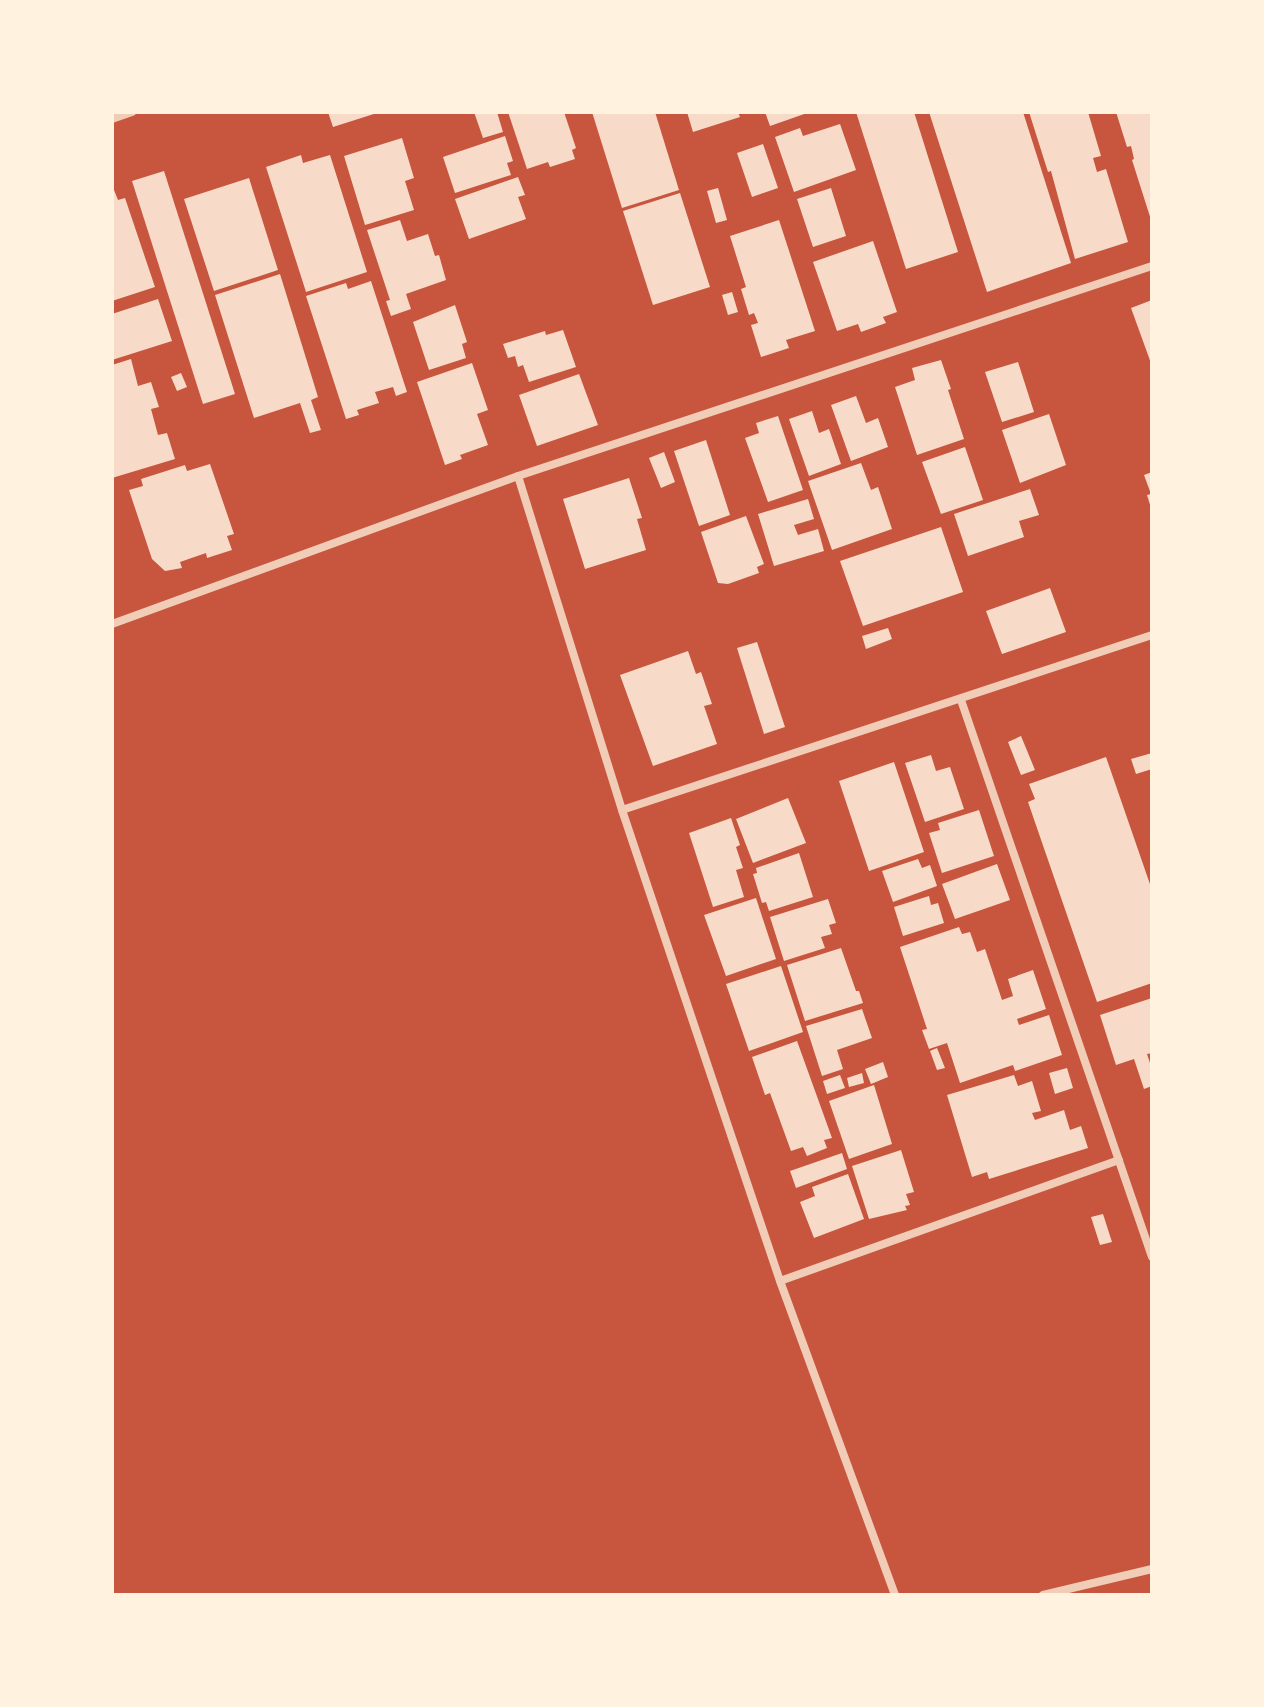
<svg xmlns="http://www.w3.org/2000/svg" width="1264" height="1707" viewBox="0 0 1264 1707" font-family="'Noto Sans',sans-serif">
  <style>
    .building { fill: #f7dbc8 }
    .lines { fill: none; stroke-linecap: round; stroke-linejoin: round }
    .minor { stroke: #f1ccb7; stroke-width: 8 }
  </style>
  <rect width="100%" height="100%" fill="#c8553d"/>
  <g class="building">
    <path d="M 328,112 L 377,112 L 377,113 L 333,127 Z"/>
    <path d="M 474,112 L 497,112 L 503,132 L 483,138 Z"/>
    <path d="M 508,112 L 564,112 L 576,148 L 572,150 L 575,159 L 550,167 L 548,162 L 527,169 Z"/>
    <path d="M 592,112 L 655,112 L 679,190 L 622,208 Z"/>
    <path d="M 687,112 L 738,112 L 740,117 L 693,132 Z"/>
    <path d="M 765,112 L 810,112 L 770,126 Z"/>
    <path d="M 856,112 L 914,112 L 958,252 L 906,269 Z"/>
    <path d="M 929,112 L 1023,112 L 1071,263 L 987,292 Z"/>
    <path d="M 1029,112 L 1088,112 L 1101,156 L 1093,158 L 1097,172 L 1106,169 L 1128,242 L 1075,259 L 1051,171 L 1048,172 Z"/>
    <path d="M 1116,112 L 1152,112 L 1152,223 L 1132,160 L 1134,159 L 1131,146 L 1127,147 Z"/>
    <path d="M 840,124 L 856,170 L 794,192 L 775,137 L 800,128 L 803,136 Z"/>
    <path d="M 505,136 L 513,161 L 507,163 L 511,175 L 455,193 L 443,157 Z"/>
    <path d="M 402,138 L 414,178 L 405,181 L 414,210 L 365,225 L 344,156 Z"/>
    <path d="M 763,144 L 778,188 L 752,197 L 737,153 Z"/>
    <path d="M 301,155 L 303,163 L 330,155 L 367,272 L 306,292 L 266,167 Z"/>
    <path d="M 164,171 L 235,394 L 203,404 L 132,181 Z"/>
    <path d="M 518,177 L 525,195 L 518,197 L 526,219 L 469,239 L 455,199 Z"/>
    <path d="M 249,178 L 278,270 L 214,291 L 184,199 Z"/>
    <path d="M 112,185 L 118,200 L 125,198 L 155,287 L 112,301 Z"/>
    <path d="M 718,188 L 727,220 L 716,223 L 707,191 Z"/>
    <path d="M 831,188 L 846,236 L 813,247 L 797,199 Z"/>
    <path d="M 680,193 L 710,287 L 653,305 L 623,211 Z"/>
    <path d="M 400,220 L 407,241 L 428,234 L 435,256 L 439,255 L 446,280 L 406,294 L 411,309 L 391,316 L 386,301 L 390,300 L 367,230 Z"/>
    <path d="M 779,220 L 815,331 L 786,340 L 789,348 L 761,357 L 751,325 L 758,323 L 754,313 L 749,315 L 741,289 L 746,287 L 730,236 Z"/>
    <path d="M 873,241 L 897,312 L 883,317 L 886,323 L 861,332 L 858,324 L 837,331 L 813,262 Z"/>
    <path d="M 280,274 L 318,397 L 311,400 L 321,430 L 310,433 L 300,403 L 254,418 L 215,295 Z"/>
    <path d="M 371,281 L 407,392 L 396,396 L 393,387 L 375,392 L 379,403 L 357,410 L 359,415 L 346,419 L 306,296 L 346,283 L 348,289 Z"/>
    <path d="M 732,292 L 738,312 L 728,315 L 722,295 Z"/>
    <path d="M 158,299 L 172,341 L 112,360 L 112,314 Z"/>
    <path d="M 1152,300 L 1152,366 L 1131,308 Z"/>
    <path d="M 455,305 L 467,342 L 462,344 L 466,358 L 429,370 L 413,322 Z"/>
    <path d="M 563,330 L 576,367 L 529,382 L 523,365 L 518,367 L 515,356 L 508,358 L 503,344 L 545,331 L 546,335 Z"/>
    <path d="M 131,359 L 138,386 L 151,382 L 159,407 L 151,409 L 158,435 L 167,433 L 175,459 L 112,478 L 112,365 Z"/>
    <path d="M 941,360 L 951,389 L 948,390 L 964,439 L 917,455 L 895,387 L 915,380 L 912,368 Z"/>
    <path d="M 1018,362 L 1034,412 L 1002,422 L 985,372 Z"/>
    <path d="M 472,363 L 488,410 L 477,414 L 488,445 L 460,455 L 462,459 L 445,465 L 417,382 Z"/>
    <path d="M 181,373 L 187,387 L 177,391 L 171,377 Z"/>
    <path d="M 579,374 L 598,425 L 537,446 L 519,395 Z"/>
    <path d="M 856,396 L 866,423 L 878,418 L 888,447 L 851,461 L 831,405 Z"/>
    <path d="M 812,411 L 819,433 L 829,429 L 841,464 L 809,476 L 789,419 Z"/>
    <path d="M 1049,414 L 1066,465 L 1020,483 L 1002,430 Z"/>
    <path d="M 778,416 L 803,490 L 768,502 L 745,438 L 759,433 L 756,423 Z"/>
    <path d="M 706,440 L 730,515 L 699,526 L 674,451 Z"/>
    <path d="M 965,447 L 983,500 L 941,514 L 922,462 Z"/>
    <path d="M 664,452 L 675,482 L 661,488 L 649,458 Z"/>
    <path d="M 861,463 L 871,490 L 878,487 L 892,529 L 832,550 L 808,481 Z"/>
    <path d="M 210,464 L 234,534 L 227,536 L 232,550 L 207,558 L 206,553 L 180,562 L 182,568 L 165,571 L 152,559 L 129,490 L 143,486 L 141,479 L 185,465 L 187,471 Z"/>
    <path d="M 1152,472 L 1152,508 L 1151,508 L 1147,495 L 1151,494 L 1144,475 Z"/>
    <path d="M 629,478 L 642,518 L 637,519 L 646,550 L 585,569 L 563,499 Z"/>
    <path d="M 1030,489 L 1039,515 L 1019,521 L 1024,537 L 968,556 L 954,514 Z"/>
    <path d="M 808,499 L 814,519 L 794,525 L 798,535 L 818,529 L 824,551 L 774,566 L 758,514 Z"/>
    <path d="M 746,516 L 764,564 L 757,567 L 759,573 L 728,584 L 718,583 L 701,532 Z"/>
    <path d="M 941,527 L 963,592 L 863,626 L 840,561 Z"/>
    <path d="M 1050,588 L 1066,632 L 1002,654 L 986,611 Z"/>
    <path d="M 888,628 L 892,639 L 866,649 L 862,636 Z"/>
    <path d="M 757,642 L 785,727 L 764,734 L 737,648 Z"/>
    <path d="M 688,651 L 696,674 L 701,672 L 712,704 L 704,706 L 717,744 L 653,766 L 620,675 Z"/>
    <path d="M 1021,736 L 1035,770 L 1021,775 L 1008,742 Z"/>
    <path d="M 1152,753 L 1152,769 L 1136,774 L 1131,759 Z"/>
    <path d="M 931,755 L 936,771 L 950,767 L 964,809 L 925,822 L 905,763 Z"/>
    <path d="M 1106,757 L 1152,890 L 1152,983 L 1097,1002 L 1028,802 L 1035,799 L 1029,784 Z"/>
    <path d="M 894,762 L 924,852 L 869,871 L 839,781 Z"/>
    <path d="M 788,798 L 806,843 L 753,863 L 736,819 Z"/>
    <path d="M 979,810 L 994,856 L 942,873 L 929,833 L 940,830 L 938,823 Z"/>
    <path d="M 731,818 L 740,845 L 736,847 L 743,868 L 736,870 L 744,897 L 713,907 L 689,833 Z"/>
    <path d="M 799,853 L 813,897 L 769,911 L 766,902 L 762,903 L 753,874 L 757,873 L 756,868 Z"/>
    <path d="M 918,859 L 922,868 L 930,865 L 937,886 L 893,902 L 882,871 Z"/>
    <path d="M 997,864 L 1010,900 L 955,919 L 942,884 Z"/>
    <path d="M 929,896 L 931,905 L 938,903 L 944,923 L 903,936 L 894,907 Z"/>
    <path d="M 756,898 L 776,959 L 726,976 L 704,915 Z"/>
    <path d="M 828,899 L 836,923 L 829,925 L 832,934 L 821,937 L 825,948 L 784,961 L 770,917 Z"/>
    <path d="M 959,927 L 962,934 L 970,932 L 977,952 L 985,949 L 1002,1000 L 1013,996 L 1008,979 L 1033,970 L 1046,1009 L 1017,1019 L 1019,1025 L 1049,1015 L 1062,1055 L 1015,1071 L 1013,1065 L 960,1083 L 947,1043 L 929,1049 L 922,1030 L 927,1029 L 900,947 Z"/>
    <path d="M 841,948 L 856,991 L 859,991 L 863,1003 L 805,1021 L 787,965 Z"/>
    <path d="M 781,966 L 803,1032 L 749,1051 L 726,984 Z"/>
    <path d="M 1152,998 L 1152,1053 L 1147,1054 L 1152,1069 L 1152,1086 L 1144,1089 L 1134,1059 L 1116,1065 L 1100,1015 Z"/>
    <path d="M 862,1009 L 872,1038 L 837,1050 L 843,1069 L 822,1076 L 806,1026 Z"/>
    <path d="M 797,1041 L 832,1138 L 824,1140 L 827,1148 L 807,1156 L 803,1147 L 791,1151 L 770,1093 L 765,1095 L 752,1057 Z"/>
    <path d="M 937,1048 L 945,1068 L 937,1070 L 930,1051 Z"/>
    <path d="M 883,1062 L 888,1077 L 871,1084 L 865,1069 Z"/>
    <path d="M 1067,1068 L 1073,1088 L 1055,1094 L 1049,1073 Z"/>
    <path d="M 862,1073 L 864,1083 L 849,1087 L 847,1078 Z"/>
    <path d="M 840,1075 L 845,1088 L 827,1094 L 823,1081 Z"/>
    <path d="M 1014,1075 L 1018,1086 L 1032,1081 L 1041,1111 L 1032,1113 L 1035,1120 L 1064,1110 L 1070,1130 L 1081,1126 L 1088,1148 L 989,1179 L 987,1172 L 972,1177 L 947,1095 Z"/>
    <path d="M 874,1085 L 892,1144 L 849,1159 L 829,1101 Z"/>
    <path d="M 901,1150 L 914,1192 L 906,1194 L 910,1205 L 905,1206 L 907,1210 L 869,1219 L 852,1166 Z"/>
    <path d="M 842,1153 L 847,1169 L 796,1188 L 790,1171 Z"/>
    <path d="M 848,1174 L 864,1219 L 814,1238 L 800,1202 L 815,1196 L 812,1187 Z"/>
    <path d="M 1103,1214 L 1112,1242 L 1100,1245 L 1091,1217 Z"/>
  </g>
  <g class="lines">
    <g class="minor">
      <path d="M 112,119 L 132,112"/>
      <path d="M 518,476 L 622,810 L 780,1281 L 895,1595"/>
      <path d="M 112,624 L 518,476 L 1152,266"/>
      <path d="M 961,700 L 1152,1257"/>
      <path d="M 622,810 L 1152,635"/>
      <path d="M 780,1281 L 1119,1160"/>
      <path d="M 1043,1595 L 1152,1569"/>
    </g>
  </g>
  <rect width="1264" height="1707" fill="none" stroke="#fff3e0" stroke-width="228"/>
</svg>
